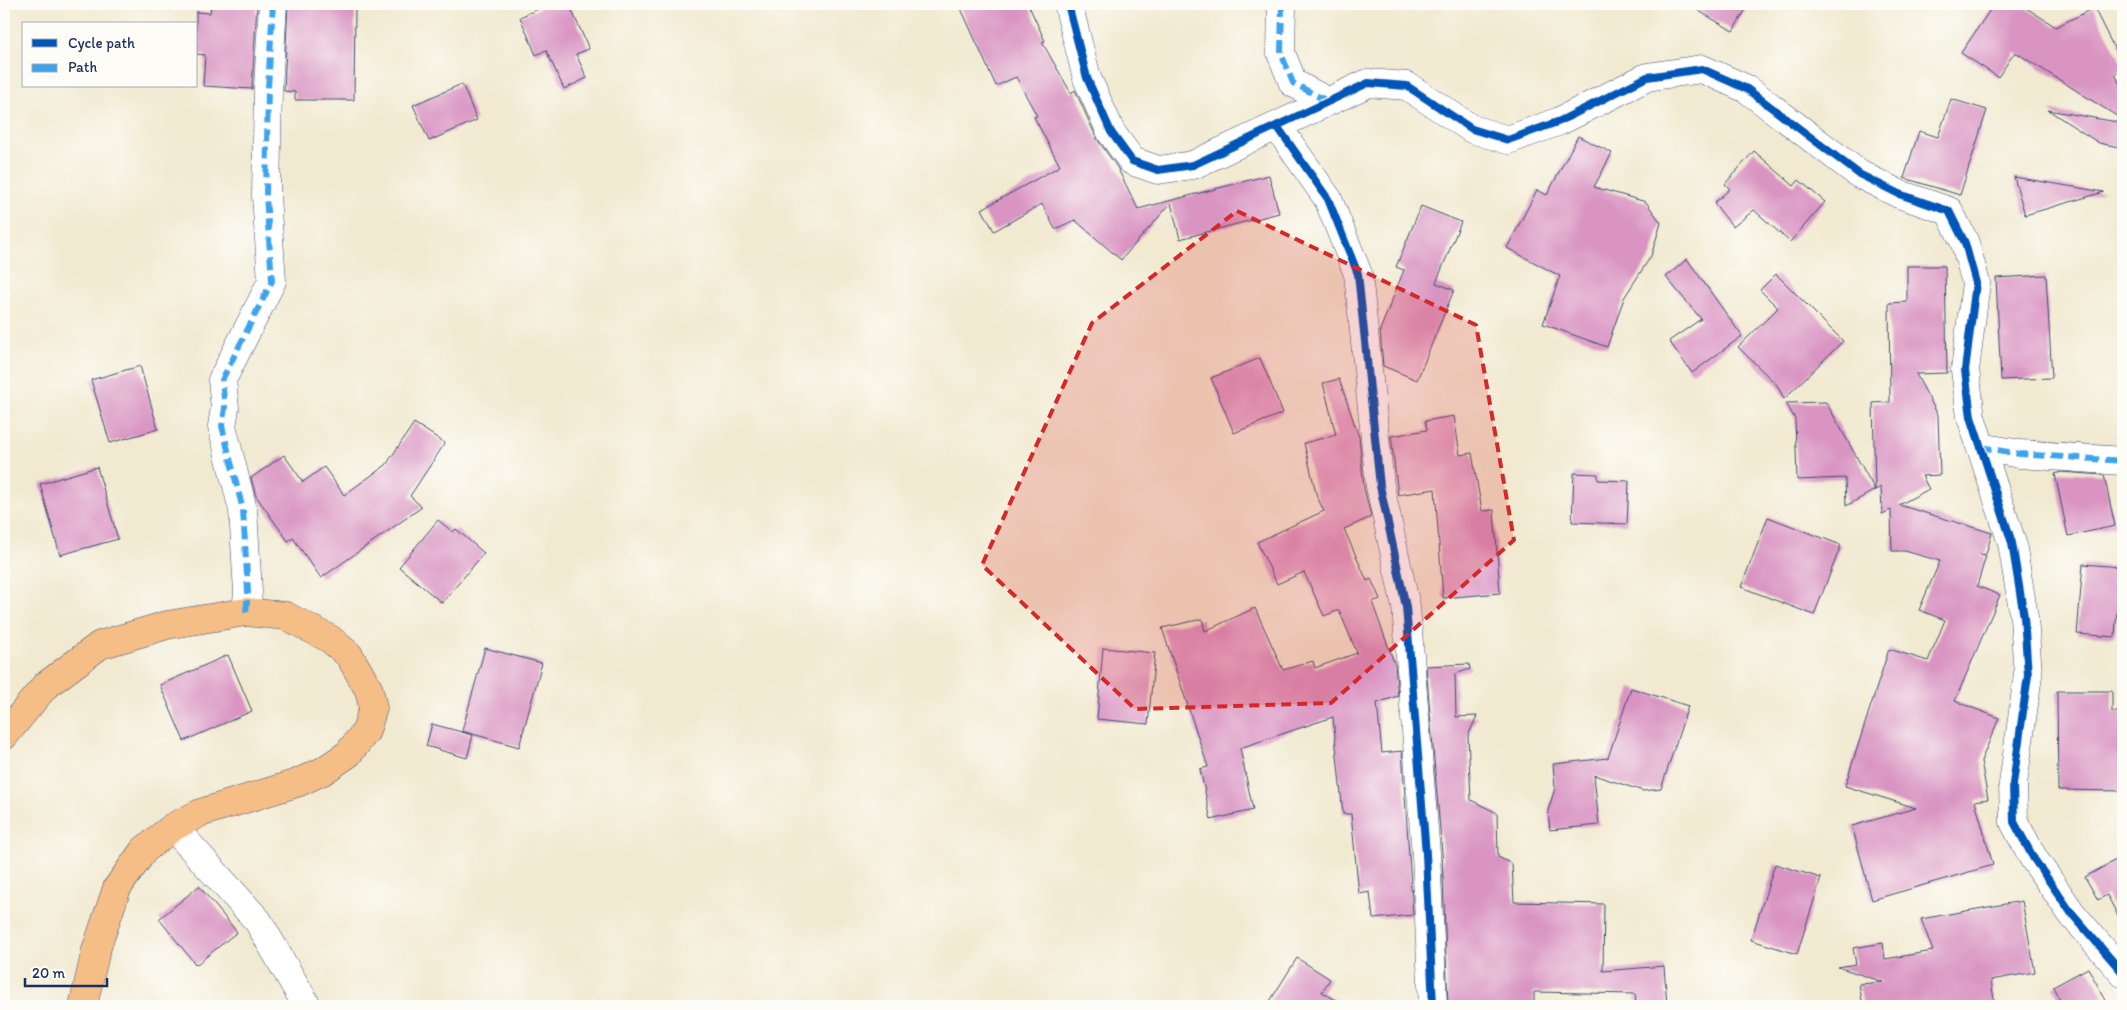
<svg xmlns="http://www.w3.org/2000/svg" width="2127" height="1010" viewBox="0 0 2127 1010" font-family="Itim,sans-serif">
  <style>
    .building { fill: #d994c2 }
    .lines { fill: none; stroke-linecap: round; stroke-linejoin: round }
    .minor-casing { stroke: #3b4b6f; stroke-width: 29 }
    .major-casing { stroke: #3b4b6f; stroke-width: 29 }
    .minor { stroke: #fff; stroke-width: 28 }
    .major { stroke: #f6be87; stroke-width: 28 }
    .quiet { stroke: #3da3ed; stroke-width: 6; stroke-dasharray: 12 6; stroke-linecap: butt }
    .cycleway-casing { stroke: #fdfcf7; stroke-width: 11 }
    .cycleway { stroke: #0057b8; stroke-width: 8 }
    .marked { fill: #d62828; fill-opacity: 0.2; stroke: #d62828; stroke-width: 4; stroke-dasharray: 10 6; stroke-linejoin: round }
  </style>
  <rect width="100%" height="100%" fill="#fdfcf7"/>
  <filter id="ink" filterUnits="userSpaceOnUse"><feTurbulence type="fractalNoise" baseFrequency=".02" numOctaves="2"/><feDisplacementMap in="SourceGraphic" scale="10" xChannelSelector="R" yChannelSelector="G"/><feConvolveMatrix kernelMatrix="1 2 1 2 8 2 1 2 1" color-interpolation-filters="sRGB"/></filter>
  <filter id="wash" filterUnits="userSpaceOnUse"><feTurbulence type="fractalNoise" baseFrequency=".0096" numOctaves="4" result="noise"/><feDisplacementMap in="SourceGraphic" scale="20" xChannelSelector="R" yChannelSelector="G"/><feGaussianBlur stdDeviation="1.12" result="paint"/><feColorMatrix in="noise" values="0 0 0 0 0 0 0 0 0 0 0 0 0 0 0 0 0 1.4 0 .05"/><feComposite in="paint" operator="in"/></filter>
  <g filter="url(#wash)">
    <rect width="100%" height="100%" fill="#f1e9d0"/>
    <g id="blocks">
      <g class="building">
        <path d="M 211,4 L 257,4 L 252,89 L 203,86 L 205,55 L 196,54 L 196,12 L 210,13 Z"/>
        <path d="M 288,4 L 344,4 L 344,8 L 355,8 L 354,100 L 295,100 L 295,92 L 284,91 Z"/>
        <path d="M 549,4 L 569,4 L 589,49 L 576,54 L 587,78 L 564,89 L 546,50 L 536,55 L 520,17 Z"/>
        <path d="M 959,4 L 1028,4 L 1045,41 L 1042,42 L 1071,93 L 1075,90 L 1097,139 L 1117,167 L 1138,209 L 1269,175 L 1279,213 L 1180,239 L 1171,203 L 1121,260 L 1075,220 L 1055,229 L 1042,204 L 994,231 L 982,209 L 1060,166 L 1034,117 L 1037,116 L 1016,77 L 996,86 Z"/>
        <path d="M 1687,4 L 1749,4 L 1733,31 Z"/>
        <path d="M 1994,4 L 2020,4 L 2056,27 L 2094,8 L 2123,66 L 2123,70 L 2115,74 L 2123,91 L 2123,120 L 2015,52 L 1998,77 L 1961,53 Z"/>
        <path d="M 462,84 L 477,120 L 429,141 L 413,105 Z"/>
        <path d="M 1951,99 L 1987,110 L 1960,195 L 1904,178 L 1919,131 L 1938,137 Z"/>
        <path d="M 2048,110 L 2123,123 L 2123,148 L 2099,143 Z"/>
        <path d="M 1578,136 L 1612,153 L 1594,187 L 1646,202 L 1661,223 L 1651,256 L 1624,298 L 1607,347 L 1543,324 L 1560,276 L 1507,248 L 1537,190 L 1547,195 Z"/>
        <path d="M 1754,151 L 1794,186 L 1799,180 L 1825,202 L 1790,242 L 1754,210 L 1733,227 L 1714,203 L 1730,189 L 1725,184 Z"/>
        <path d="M 2014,177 L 2104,192 L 2025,215 Z"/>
        <path d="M 1421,206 L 1461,222 L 1436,283 L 1454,290 L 1417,380 L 1383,366 L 1380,330 L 1404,270 L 1396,267 Z"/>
        <path d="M 1687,259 L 1742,336 L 1692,373 L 1669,341 L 1701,319 L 1666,277 Z"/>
        <path d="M 1907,266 L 1945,266 L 1947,373 L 1916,374 L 1938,415 L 1940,475 L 1922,476 L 1929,489 L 1899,505 L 1992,533 L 1986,554 L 1980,555 L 1986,556 L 1977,586 L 2000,595 L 1955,701 L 1999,718 L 1981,761 L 1988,799 L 1975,801 L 1993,865 L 1872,900 L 1852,826 L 1916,808 L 1845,786 L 1889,649 L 1928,661 L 1945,620 L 1919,610 L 1940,561 L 1905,551 L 1892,551 L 1891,510 L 1882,514 L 1881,487 L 1875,490 L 1873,403 L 1890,402 L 1889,303 L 1907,302 Z"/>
        <path d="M 1776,274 L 1843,341 L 1784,399 L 1777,385 L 1738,347 L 1778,308 L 1760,290 Z"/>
        <path d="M 2046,275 L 2052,378 L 2001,380 L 1996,278 Z"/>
        <path d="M 1260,358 L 1283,413 L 1234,433 L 1211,378 Z"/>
        <path d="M 140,366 L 158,429 L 110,443 L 91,380 Z"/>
        <path d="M 1339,379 L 1359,437 L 1364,488 L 1371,517 L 1344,529 L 1367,581 L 1371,579 L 1380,599 L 1372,602 L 1395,665 L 1398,696 L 1377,703 L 1382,753 L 1402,751 L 1413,915 L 1373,919 L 1370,892 L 1359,894 L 1351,814 L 1343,814 L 1333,717 L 1240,748 L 1253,810 L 1211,820 L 1200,769 L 1208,767 L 1162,628 L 1202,619 L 1205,631 L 1255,608 L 1283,670 L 1313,661 L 1315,668 L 1357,653 L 1339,610 L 1324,616 L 1304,572 L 1277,584 L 1257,542 L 1324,511 L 1317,497 L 1304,443 L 1336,435 L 1323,383 Z"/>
        <path d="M 1826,402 L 1875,490 L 1846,506 L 1845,478 L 1797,480 L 1795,419 L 1786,403 Z"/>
        <path d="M 1454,416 L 1460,455 L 1472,453 L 1482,511 L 1494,510 L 1500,593 L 1443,598 L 1435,489 L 1398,495 L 1391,436 L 1427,430 L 1425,421 Z"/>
        <path d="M 414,423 L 445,443 L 410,496 L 422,507 L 321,578 L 293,538 L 288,541 L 256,496 L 251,478 L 284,455 L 303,482 L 324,467 L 344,495 L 386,465 Z"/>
        <path d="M 97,467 L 118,539 L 60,555 L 40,484 Z"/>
        <path d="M 2061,472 L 2104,475 L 2115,526 L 2068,536 L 2055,474 Z"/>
        <path d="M 1574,473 L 1598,474 L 1598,480 L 1629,481 L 1627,524 L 1572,522 Z"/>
        <path d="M 1768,517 L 1841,545 L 1814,615 L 1741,587 Z"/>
        <path d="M 438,520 L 453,532 L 456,529 L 484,553 L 442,603 L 399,567 Z"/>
        <path d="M 2083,564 L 2120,567 L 2115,637 L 2077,634 Z"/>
        <path d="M 485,648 L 542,663 L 519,747 L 462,731 Z"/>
        <path d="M 1103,648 L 1155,653 L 1148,724 L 1097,719 Z"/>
        <path d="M 228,655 L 252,711 L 184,741 L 160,685 Z"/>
        <path d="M 1469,664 L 1470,669 L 1455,674 L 1456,717 L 1477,716 L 1468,736 L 1471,800 L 1497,813 L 1498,857 L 1512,864 L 1514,902 L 1604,904 L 1603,971 L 1664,966 L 1667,1006 L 1636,1006 L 1635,994 L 1534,992 L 1534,1006 L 1448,1006 L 1442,853 L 1426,666 Z"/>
        <path d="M 1631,688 L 1688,706 L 1661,789 L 1643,791 L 1594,775 L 1599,825 L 1550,830 L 1548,811 L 1555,788 L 1553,764 L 1608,758 Z"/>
        <path d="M 2057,691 L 2112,691 L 2112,712 L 2123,712 L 2123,791 L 2058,790 Z"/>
        <path d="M 432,724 L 473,735 L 467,758 L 426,746 Z"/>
        <path d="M 2123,856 L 2123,925 L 2107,895 L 2098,900 L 2085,877 Z"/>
        <path d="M 1775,864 L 1821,878 L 1797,954 L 1751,940 Z"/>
        <path d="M 199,886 L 237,932 L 196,965 L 159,919 Z"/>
        <path d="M 2022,901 L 2035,972 L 1991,980 L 1995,1006 L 1863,1006 L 1859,984 L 1883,982 L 1838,967 L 1856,964 L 1853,948 L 1883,943 L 1885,959 L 1933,951 L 1921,919 Z"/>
        <path d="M 1297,958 L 1330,979 L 1322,992 L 1346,1006 L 1267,1006 Z"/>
        <path d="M 2088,968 L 2109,1006 L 2063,1006 L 2053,987 Z"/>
      </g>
    </g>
  </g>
  <g filter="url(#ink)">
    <use href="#blocks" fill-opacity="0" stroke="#3b4b6f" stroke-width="1"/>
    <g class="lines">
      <defs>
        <g id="minor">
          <path d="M 1068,4 L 1087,78 L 1111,132 L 1132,161 L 1158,170 L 1193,165 L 1368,83 L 1407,86 L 1472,129 L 1508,140 L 1560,121 L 1647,77 L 1702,69 L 1747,89 L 1859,174 L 1899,194 L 1949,211 L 1965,243 L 1976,283 L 1965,370 L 1971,417 L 2012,543 L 2024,617 L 2028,675 L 2013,784 L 2014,822 L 2034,859 L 2072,914 L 2123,973"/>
          <path d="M 1282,4 L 1281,53 L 1293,83 L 1327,101"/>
          <path d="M 1277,126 L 1328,199 L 1358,274 L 1380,486 L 1406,607 L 1426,854 L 1433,1006"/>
          <path d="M 1980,447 L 2020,454 L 2123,461"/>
          <path d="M 246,612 L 248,592 L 243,510 L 222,426 L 225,408 L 222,380 L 272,281 L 266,196 L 268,88 L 273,4"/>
          <path d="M 173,827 L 258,921 L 307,1006"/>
        </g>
        <path id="major" d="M 4,736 L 45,686 L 100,645 L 167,625 L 246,612 L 286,616 L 330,639 L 349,655 L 369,690 L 373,708 L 366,731 L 348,754 L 323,771 L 297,783 L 200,813 L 173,827 L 144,850 L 117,888 L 96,950 L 83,1006"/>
      </defs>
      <use href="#minor" class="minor-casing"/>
      <use href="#major" class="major-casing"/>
      <use href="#minor" class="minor"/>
      <use href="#major" class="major"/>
      <g class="quiet">
        <path d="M 1282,4 L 1281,53 L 1293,83 L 1327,101"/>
        <path d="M 1980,447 L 2020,454 L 2123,461"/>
        <path d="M 246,612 L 248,592 L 243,510 L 222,426 L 225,408 L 222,380 L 272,281 L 266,196 L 268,88 L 273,4"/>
      </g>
      <defs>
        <g id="cycleway">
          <path d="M 1068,4 L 1087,78 L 1111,132 L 1132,161 L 1158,170 L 1193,165 L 1368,83 L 1407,86 L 1472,129 L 1508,140 L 1560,121 L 1647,77 L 1702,69 L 1747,89 L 1859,174 L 1899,194 L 1949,211 L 1965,243 L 1976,283 L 1965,370 L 1971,417 L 2012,543 L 2024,617 L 2028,675 L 2013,784 L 2014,822 L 2034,859 L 2072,914 L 2123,973"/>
          <path d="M 1277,126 L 1328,199 L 1358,274 L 1380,486 L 1406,607 L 1426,854 L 1433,1006"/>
        </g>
      </defs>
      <use href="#cycleway" class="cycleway-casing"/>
      <use href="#cycleway" class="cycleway"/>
    </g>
  </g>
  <path class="marked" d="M 1237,211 L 1476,325 L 1514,540 L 1331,703 L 1135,709 L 982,565 L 1092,323 Z"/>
  <rect width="2127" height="1010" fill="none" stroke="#fdfcf7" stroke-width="20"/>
  <rect x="22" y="22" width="175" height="65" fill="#fdfcf7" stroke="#a3aaba"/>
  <rect x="32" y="39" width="25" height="8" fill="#0057b8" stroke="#a3aaba"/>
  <text x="68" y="48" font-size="15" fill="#1b2f5e">Cycle path</text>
  <rect x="32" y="64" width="25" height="8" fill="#3da3ed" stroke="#a3aaba"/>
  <text x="68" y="72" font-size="15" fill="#1b2f5e">Path</text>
  <path d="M25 978v8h82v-8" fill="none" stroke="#1b2f5e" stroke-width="2.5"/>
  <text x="32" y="978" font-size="15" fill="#1b2f5e" stroke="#fdfcf7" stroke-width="4" paint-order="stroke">20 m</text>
</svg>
